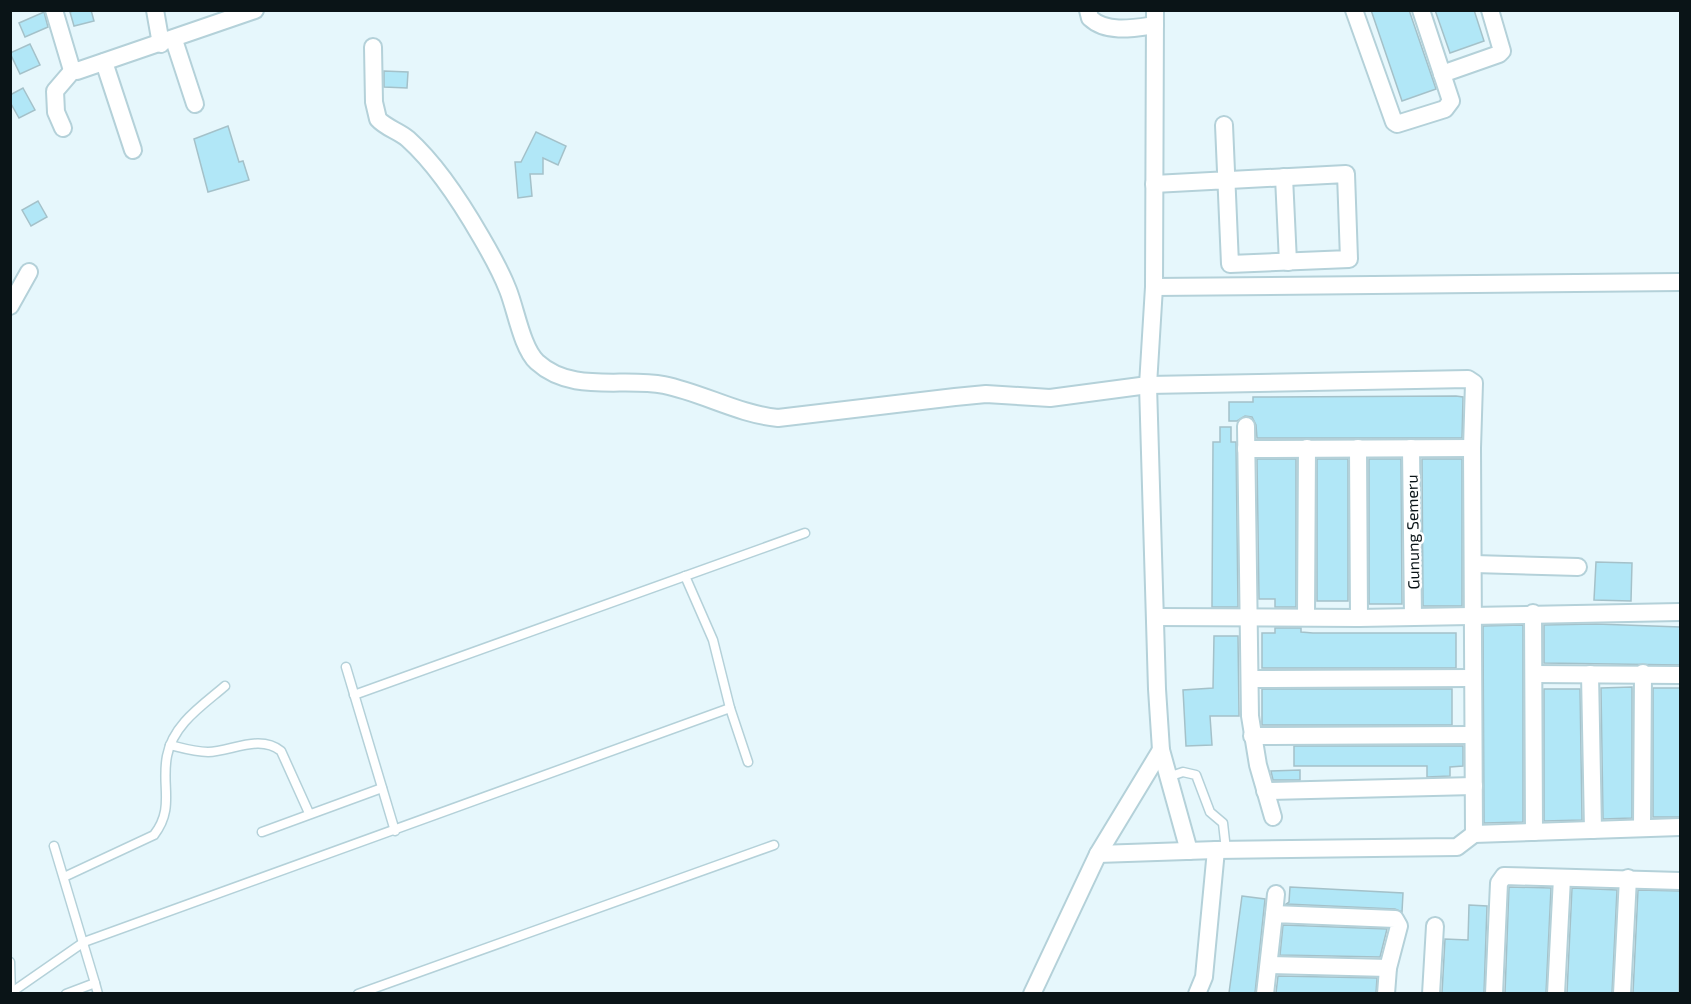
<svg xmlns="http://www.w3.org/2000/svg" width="1691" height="1004" viewBox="0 0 1691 1004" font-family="'Exo 2',sans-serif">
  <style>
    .building { fill: #b1e7f7; stroke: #a4c1c9; stroke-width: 1.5 }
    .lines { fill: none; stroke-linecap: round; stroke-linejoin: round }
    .lane-casing { stroke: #b4d1d9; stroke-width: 11 }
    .street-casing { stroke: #b4d1d9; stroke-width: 20 }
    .lane { stroke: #fff; stroke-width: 8 }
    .street { stroke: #fff; stroke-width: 16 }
    .labels { text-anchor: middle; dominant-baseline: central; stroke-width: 5; stroke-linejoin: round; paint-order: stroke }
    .street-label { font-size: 16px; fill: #0a1417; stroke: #fff }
  </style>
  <rect width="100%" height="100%" fill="#e6f7fc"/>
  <g class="building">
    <path d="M 77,10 L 91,10 L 94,21 L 74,26 L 70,12 Z"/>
    <path d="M 1371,10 L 1409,10 L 1436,89 L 1402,101 Z"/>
    <path d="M 1435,10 L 1474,10 L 1484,41 L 1450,53 Z"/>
    <path d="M 44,12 L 48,27 L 25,37 L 19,23 Z"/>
    <path d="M 30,44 L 40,65 L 20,74 L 10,53 Z"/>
    <path d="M 384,71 L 408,72 L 407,88 L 384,87 Z"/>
    <path d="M 23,88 L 35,110 L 19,118 L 10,102 L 10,95 Z"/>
    <path d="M 228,126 L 239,162 L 243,161 L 249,180 L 208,192 L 194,139 Z"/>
    <path d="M 536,132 L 566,146 L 558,165 L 543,158 L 543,174 L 530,174 L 532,196 L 518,198 L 515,162 L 521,162 Z"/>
    <path d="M 38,201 L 47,217 L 31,226 L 22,210 Z"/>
    <path d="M 1456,396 L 1463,397 L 1462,438 L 1257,438 L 1256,425 L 1252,417 L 1245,416 L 1237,421 L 1229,421 L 1229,402 L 1253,402 L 1253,397 Z"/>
    <path d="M 1220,427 L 1231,427 L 1231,442 L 1236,442 L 1238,607 L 1212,607 L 1213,442 L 1220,442 Z"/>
    <path d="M 1257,459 L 1296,459 L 1296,607 L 1275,607 L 1275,599 L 1259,599 Z"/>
    <rect x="1317" y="459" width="31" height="142"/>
    <path d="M 1369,459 L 1401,459 L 1402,604 L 1369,604 Z"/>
    <path d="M 1422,459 L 1462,459 L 1462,606 L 1423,606 Z"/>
    <path d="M 1596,562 L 1632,563 L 1631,601 L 1594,600 Z"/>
    <path d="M 1596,624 L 1680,627 L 1680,665 L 1544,663 L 1544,625 Z"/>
    <path d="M 1523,625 L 1523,822 L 1484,823 L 1483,626 Z"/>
    <path d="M 1275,628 L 1301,628 L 1301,632 L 1313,633 L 1456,633 L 1456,668 L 1262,668 L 1262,633 L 1275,633 Z"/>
    <path d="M 1214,636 L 1238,636 L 1239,716 L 1210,716 L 1212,745 L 1186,746 L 1183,690 L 1213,688 Z"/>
    <path d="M 1632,687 L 1632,818 L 1603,819 L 1601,688 Z"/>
    <rect x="1653" y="688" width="27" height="129"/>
    <rect x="1262" y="689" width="190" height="36"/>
    <path d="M 1544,689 L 1580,689 L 1582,820 L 1544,821 Z"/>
    <path d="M 1294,746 L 1463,746 L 1463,766 L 1450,767 L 1450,776 L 1427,777 L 1427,766 L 1294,766 Z"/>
    <path d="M 1300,770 L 1300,780 L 1273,780 L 1271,771 Z"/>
    <path d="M 1290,887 L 1403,893 L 1402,912 L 1395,909 L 1286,904 L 1289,902 Z"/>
    <path d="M 1509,887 L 1551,888 L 1546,993 L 1505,993 Z"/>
    <path d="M 1572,888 L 1617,890 L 1612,993 L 1567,993 Z"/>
    <path d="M 1638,890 L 1680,891 L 1679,993 L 1633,993 Z"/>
    <path d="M 1242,896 L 1265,899 L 1255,993 L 1229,993 Z"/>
    <path d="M 1469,905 L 1487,906 L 1484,993 L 1442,993 L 1445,939 L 1468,940 Z"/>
    <path d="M 1283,925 L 1387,929 L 1380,957 L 1280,955 Z"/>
    <path d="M 1278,976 L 1377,978 L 1376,993 L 1276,993 Z"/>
  </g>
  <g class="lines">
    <defs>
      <g id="lane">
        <path d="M 685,576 L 713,640 L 730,708 L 748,762"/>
        <path d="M 346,667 L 395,831"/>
        <path d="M 354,695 L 805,533"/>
        <path d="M 170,745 C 182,748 195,752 208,752 C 232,751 260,734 281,751 L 309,813"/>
        <path d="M 1168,777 L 1183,772 L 1196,775 L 1210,812 L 1223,823 L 1226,850"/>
        <path d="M 262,832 L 382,788"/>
        <path d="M 54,846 L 95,983 L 66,994"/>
        <path d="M 64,877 L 154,835 C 175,808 161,786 167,756 C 173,724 203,705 225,686"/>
        <path d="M 10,962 L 11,994"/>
        <path d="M 95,983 L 98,994"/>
        <path d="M 12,992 L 84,942 L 730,708"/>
        <path d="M 358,994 L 774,845"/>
      </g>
      <g id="street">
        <path d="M 54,10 L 71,67 L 77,71 L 255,10"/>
        <path d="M 155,10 L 161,44"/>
        <path d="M 1088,10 L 1090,18 C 1107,34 1135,28 1155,25"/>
        <path d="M 1155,10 L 1154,287 L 1148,385 L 1157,689 L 1161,750 L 1189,851"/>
        <path d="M 1354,10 L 1394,122 L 1397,124 L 1445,109 L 1451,101 L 1421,10"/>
        <path d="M 174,40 L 195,104"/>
        <path d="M 373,47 L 374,102 L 378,119 C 386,128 399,131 408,139 C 437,165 462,204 481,237 C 491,254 501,272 508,290 C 516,310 522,348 537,362 C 572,394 622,377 664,385 C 703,393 738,414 778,418 L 955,397 L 986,394 L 1050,398 L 1148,385 L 1468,379 L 1474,383 L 1472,448 L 1474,834 L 1457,847 L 1216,850 L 1098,854"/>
        <path d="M 104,62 L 133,150"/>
        <path d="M 1442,74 L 1499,54 L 1502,51 L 1490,10"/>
        <path d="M 63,128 L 56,112 L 55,91 L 73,70"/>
        <path d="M 1284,177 L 1288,262"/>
        <path d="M 1154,184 L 1346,174 L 1349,259 L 1230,264 L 1224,125"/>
        <path d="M 1154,287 L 1680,282"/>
        <path d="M 10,306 L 29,272"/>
        <path d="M 1246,426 L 1250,716 L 1258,765 L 1273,817"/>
        <path d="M 1358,448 L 1359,618"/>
        <path d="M 1411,448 L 1413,616"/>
        <path d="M 1246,449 L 1472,448"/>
        <path d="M 1474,564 L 1578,567"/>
        <path d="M 1533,613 L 1534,832"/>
        <path d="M 1156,617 L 1359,618 L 1680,612"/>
        <path d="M 1306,617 L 1307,448"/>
        <path d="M 1534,674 L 1680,675"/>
        <path d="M 1590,674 L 1593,830"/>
        <path d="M 1250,679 L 1472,678"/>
        <path d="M 1252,736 L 1472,735"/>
        <path d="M 1265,791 L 1474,786"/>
        <path d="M 1642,827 L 1643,673"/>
        <path d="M 1474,834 L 1680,827"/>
        <path d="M 1274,914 L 1276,894"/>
        <path d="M 1269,965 L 1388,968"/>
        <path d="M 1032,994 L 1098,854 L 1161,750"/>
        <path d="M 1197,994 L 1204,977 L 1216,850"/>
        <path d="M 1265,994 L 1274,914 L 1395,919 L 1399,926 L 1388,968 L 1386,994"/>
        <path d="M 1431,994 L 1435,926"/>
        <path d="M 1494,994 L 1499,883 L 1504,876 L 1680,881"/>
        <path d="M 1556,994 L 1562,878"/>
        <path d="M 1622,994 L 1628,878"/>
      </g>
    </defs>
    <use href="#lane" class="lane-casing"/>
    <use href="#street" class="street-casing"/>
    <use href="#lane" class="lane"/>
    <use href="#street" class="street"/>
  </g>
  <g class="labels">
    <g class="street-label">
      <text transform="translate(1412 532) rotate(-91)">Gunung Semeru</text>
    </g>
  </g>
  <rect width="1691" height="1004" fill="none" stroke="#0a1417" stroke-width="24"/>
</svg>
